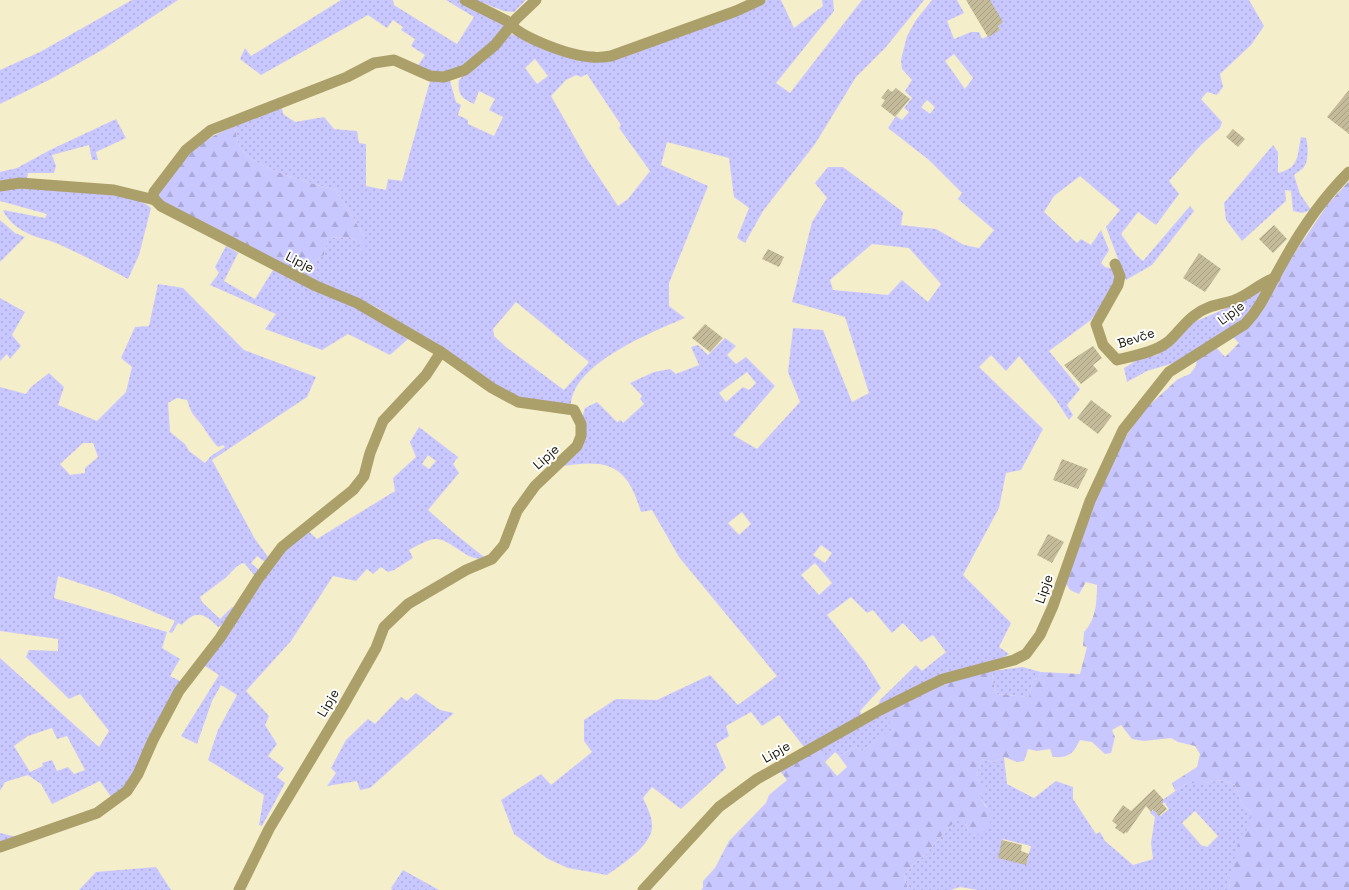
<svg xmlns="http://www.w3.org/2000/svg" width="1349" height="890" viewBox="0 0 1349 890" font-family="'Space Grotesk',sans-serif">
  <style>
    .grass { fill: url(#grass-dots); fill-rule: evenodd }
    .forest { fill: url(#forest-firs) }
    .building { fill: url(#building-hatch) }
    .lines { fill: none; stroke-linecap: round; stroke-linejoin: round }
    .street { stroke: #aca06a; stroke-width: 11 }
    .labels { text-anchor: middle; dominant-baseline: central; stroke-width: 4; stroke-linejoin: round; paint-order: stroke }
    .street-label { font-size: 13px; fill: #171408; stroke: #fff }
  </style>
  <defs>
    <pattern id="grass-dots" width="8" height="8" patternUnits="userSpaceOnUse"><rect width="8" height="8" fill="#c9c7ff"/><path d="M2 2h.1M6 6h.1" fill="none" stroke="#acaad9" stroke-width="1.8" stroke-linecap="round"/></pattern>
    <pattern id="forest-firs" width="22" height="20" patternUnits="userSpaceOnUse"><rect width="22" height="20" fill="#c9c7ff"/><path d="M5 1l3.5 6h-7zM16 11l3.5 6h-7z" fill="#acaad9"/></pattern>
    <pattern id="building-hatch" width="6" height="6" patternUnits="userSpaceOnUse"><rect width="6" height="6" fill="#c3bb99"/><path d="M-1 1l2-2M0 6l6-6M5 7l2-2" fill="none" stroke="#a7a082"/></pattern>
  </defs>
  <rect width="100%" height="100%" fill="#f5eeca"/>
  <g class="grass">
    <path d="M 132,0 L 178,0 L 102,50 L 49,80 L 0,104 L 0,70 L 40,52 Z"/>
    <path d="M 341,0 L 393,0 L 394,5 L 457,44 L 474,17 L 446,0 L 459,0 L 507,24 L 498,37 L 456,71 L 434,73 L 417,67 L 425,55 L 411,46 L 415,39 L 401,30 L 403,27 L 393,20 L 387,28 L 368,15 L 261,75 L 240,59 L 245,48 L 251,56 Z"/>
    <path d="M 475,0 L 526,0 L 514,12 L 504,11 Z"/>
    <path d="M 767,0 L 781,0 L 794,28 L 823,6 L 822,0 L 833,0 L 834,11 L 776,83 L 790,93 L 862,0 L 924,0 L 886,47 L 856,77 L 815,144 L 763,211 L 745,243 L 737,238 L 749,208 L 734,197 L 729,158 L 667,142 L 661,165 L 708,186 L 669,283 L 669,306 L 685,318 C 652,332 574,363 571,404 L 523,400 L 500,388 L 378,308 L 303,275 L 313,261 L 324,255 L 328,238 L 349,237 L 358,242 L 361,251 L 364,236 L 336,190 C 310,183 262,171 244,152 C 237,145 236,135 235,126 L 282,108 L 283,114 L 295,122 L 324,117 L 334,129 L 357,131 L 359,143 L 366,144 L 366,186 L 386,190 L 388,179 L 402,181 L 430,81 L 450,81 L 456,102 L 461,105 L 458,115 L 468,120 L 468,124 L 494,136 L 503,117 L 489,110 L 495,99 L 479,91 L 474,104 C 462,98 457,95 459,80 L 510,34 L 519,36 L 582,60 L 759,5 ZM 535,59 L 548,76 L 537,84 L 525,68 ZM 587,74 L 621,125 L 619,128 L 650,171 L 628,199 L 618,206 L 587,159 L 551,96 L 566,80 L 576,75 L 581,77 ZM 516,302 L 589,362 L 564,390 L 506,347 L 494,336 L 493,329 Z"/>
    <path d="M 932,0 L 957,0 L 964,13 L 947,21 L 954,39 L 971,32 L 979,32 L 982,39 L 1000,29 L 983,0 L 1249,0 L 1264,26 L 1251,45 L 1220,74 L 1223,87 L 1217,95 L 1207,92 L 1201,99 L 1222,122 L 1220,128 L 1201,145 L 1169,181 L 1179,194 L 1156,225 L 1138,212 L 1121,234 L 1136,255 L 1143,261 L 1190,206 L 1194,211 L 1152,265 L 1126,280 L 1106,227 L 1120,210 L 1080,176 L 1054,196 L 1044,212 L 1077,243 L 1081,239 L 1091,245 L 1101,230 L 1109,250 L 1101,263 L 1105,267 L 1114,269 L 1116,279 L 1103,304 L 1091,320 L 1049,351 L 1080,389 L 1067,405 L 1073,415 L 1069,420 L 1056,400 L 1019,356 L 1006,371 L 991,355 L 979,367 L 1043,429 L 1021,470 L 1006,473 L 999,508 L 963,575 L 1011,623 L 999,647 L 1009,654 L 999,660 L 878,708 L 880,700 L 916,665 L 922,671 L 946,652 L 933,635 L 921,642 L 903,623 L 892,633 L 873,610 L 867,613 L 851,597 L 827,615 L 864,661 L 881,688 L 860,711 L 862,716 L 804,747 L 779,715 L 762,726 L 751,712 L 726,726 L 729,736 L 716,744 L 726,768 L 681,809 L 652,787 L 643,798 C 647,807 653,818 652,828 C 650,847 621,865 607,875 L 568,868 L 548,859 L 514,834 L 501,800 L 541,774 L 551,785 L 592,752 L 584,741 L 584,720 L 616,699 L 657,700 L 710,675 L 738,705 L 777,676 L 679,557 L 652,510 L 641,512 C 627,465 609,459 563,466 L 569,460 L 585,408 L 597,402 L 617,422 L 621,420 L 623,423 L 644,404 L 640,399 L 642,396 L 630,383 L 654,372 L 670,369 L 676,374 L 699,365 L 691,347 L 698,345 L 708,355 L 725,338 L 736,346 L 727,355 L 736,364 L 746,357 L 775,386 L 733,435 L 757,449 L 800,402 L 788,372 L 793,328 L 823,330 L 852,402 L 869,393 L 845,317 L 792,302 L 812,222 L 827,198 L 815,183 L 828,167 L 843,167 L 903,212 L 901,225 L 936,229 L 964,245 L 979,248 L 994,230 L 958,199 L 962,193 L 929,160 L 888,128 L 896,116 L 902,120 L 909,112 L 904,108 L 912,98 L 905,91 L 912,80 L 902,69 L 901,60 L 907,36 L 916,20 ZM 954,54 L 973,78 L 965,89 L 945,61 ZM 927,100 L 935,107 L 930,114 L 921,107 ZM 872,244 L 909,248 L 941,284 L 928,302 L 902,280 L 888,295 L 833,290 L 830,280 ZM 747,372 L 756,383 L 749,390 L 743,387 L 726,402 L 719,393 ZM 742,512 L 751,524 L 739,535 L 728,523 ZM 821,545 L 832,553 L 825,563 L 813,555 ZM 815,563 L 832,583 L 819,595 L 801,575 Z"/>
    <path d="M 116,119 L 126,138 L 96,152 L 98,160 L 92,160 L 89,145 L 52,155 L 56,166 L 54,173 L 28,173 L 27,178 L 0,181 L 0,172 L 17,168 L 50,150 Z"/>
    <path d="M 1301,137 L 1306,138 C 1308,145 1309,160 1304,167 C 1302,170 1297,172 1294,175 L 1300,194 L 1311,210 L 1302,213 L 1293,211 L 1291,191 L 1285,190 L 1286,201 L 1242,241 L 1226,220 L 1224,203 L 1273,145 L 1278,152 L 1278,173 C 1300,168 1297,155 1301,137 Z"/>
    <path d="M 18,186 C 48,188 131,188 151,208 L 139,255 L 128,279 C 104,266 81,254 56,243 C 47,239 36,238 27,233 C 17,228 7,220 3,210 L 45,218 L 47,214 L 0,201 L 0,191 Z"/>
    <path d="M 0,220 L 15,233 L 25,237 L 0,262 Z"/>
    <path d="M 226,246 L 238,253 L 224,281 L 255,299 L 273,270 L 355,307 L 408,339 L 390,355 L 348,334 L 322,350 L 265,329 L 276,314 L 210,285 L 219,273 L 215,267 Z"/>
    <path d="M 1267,283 L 1248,316 L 1177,362 L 1147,371 L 1127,382 L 1124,368 L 1141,358 L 1157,355 L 1194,322 L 1239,303 Z"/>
    <path d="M 158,284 L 183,288 L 244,350 L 316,377 L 307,397 L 212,460 L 255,539 L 268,557 L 265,562 L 257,556 L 251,563 L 259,570 L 255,576 L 244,563 C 235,565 231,574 224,579 C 216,585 208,591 200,597 L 202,602 L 220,619 L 232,607 L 235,609 L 221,626 L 218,627 C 205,613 195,609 182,625 L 178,623 L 172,633 L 169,632 L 175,621 L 112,594 L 58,576 L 54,598 L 167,632 L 162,648 L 180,659 L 170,676 L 182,682 L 133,774 L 127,784 L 111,797 L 100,781 L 52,804 L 41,784 L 28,775 L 5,782 L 0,791 L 0,658 L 99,747 L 109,731 L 80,694 L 69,699 L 26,657 L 29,650 L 58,651 L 58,639 L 0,631 L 0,387 L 26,394 L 31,387 L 49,373 L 64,387 L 58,405 L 97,421 L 126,392 L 132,367 L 121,358 L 135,327 L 149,326 ZM 177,398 L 187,400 C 192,415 192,413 201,424 C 207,432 211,440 218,447 L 223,445 L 225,447 L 211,456 L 205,463 L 189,451 L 185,444 L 170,432 L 168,403 ZM 83,443 L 93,443 L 98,457 L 85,468 L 85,473 L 70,475 L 60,464 ZM 52,728 L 57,739 L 67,736 L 85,770 L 74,774 L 68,767 L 57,771 L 52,760 L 42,763 L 43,766 L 30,772 L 14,746 L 28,736 Z"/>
    <path d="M 0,298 L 25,312 L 12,335 L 21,346 L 10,359 L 7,354 L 0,361 Z"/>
    <path d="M 419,427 L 458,457 L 453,464 L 459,473 L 428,510 L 454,533 L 484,557 C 470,565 451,538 435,539 C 426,540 417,546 409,550 L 413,558 L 394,570 L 388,572 L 381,567 L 373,574 L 367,569 L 356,581 L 333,576 L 291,641 L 246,691 L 269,716 L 265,725 L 277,744 L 268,756 L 284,768 L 277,777 L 285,783 L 262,826 L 259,825 L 264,795 L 208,760 L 218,730 L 237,695 L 221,685 L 212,701 L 197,744 L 181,736 L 219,675 L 202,664 L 271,565 L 307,530 L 317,539 L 395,491 L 393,478 L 416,457 L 410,442 ZM 428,455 L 436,461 L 429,469 L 422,464 Z"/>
    <path d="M 1022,667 L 1041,672 L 1038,678 L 1033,680 L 1029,697 L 997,694 L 992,680 L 993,671 Z"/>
    <path d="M 416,693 L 440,710 L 454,713 L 370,788 L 360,790 L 357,781 L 327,786 L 336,773 L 331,768 L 346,740 L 368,719 L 375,724 L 401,697 L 407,701 Z"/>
    <path d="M 884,711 L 894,728 L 862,751 L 856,747 L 839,756 L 835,752 L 825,762 L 818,749 Z"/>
    <path d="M 1004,757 L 1007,784 L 1034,798 L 1056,781 L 1073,787 L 1073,799 L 1096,834 L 1100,832 L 1105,841 L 1133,865 L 1153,859 L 1151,843 L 1155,817 L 1150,813 L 1164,799 L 1187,783 L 1204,783 L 1221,780 L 1235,785 L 1242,805 L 1250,811 L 1252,820 L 1229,881 L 1230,890 L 978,890 L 960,887 L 951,890 L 908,890 L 904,875 L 917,861 L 925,855 L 950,826 L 959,819 L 966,822 L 968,831 L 987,807 L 981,800 L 982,792 L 977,773 L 982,759 L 993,762 ZM 1164,802 L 1169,809 L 1160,816 L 1155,811 ZM 1195,811 L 1218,836 L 1207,847 L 1201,845 L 1182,823 ZM 1003,839 L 1031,846 L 1026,864 L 999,857 Z"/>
    <path d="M 0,833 L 17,837 L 0,843 Z"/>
    <path d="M 156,867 L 171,890 L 79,890 L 96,872 Z"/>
    <path d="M 403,870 L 439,890 L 392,890 L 391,888 Z"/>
  </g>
  <g class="forest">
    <path d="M 235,126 C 236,135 237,145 244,152 C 262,171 310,183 336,190 L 364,236 L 366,249 L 361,251 L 358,242 L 349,237 L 328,238 L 324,255 L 313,261 L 303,275 L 168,205 L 158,197 C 171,164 202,138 235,126 Z"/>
    <path d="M 1349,181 L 1349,890 L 1230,890 L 1229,881 L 1240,835 C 1250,830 1252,822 1250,811 L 1242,805 L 1235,785 L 1221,780 L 1204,783 L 1187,783 L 1175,791 L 1172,783 L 1197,767 L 1200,754 L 1195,746 L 1178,742 L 1171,738 L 1144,741 L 1132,739 L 1121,725 L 1112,730 L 1115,737 L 1111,753 L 1105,754 L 1092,742 L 1080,740 C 1073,754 1069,758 1053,757 L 1050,749 L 1037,751 L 1028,749 L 1024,761 L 1017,762 L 1004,757 L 993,762 L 982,759 L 977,773 L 979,781 L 986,786 L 982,792 L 981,800 L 990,812 L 992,818 C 987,829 984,835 971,835 L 968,831 L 966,822 L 959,820 L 950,826 L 925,855 L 917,861 L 904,875 L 908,890 L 701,890 L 703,888 L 703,881 L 715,868 L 729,841 L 766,803 L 769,795 L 787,780 L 780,771 L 818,749 L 825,762 L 837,776 L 847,767 L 839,756 L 856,747 L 862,751 L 893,728 L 884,711 L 929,687 L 979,673 L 993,671 L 992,680 L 997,694 L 1029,697 L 1033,680 L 1038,678 L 1041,672 L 1080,674 L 1087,647 L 1083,646 L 1084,632 C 1096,620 1097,601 1097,585 L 1086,582 L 1079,594 L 1070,590 L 1065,582 L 1097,497 L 1120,445 L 1143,411 L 1178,379 L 1190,374 L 1196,366 L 1197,360 L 1215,346 L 1225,357 L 1239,343 L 1232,336 L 1290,260 L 1328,204 Z"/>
  </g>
  <g class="building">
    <path d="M 966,0 L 990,0 L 1003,22 L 998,26 L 1000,30 L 988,37 Z"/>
    <path d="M 896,88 L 910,99 L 895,117 L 881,106 L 885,100 L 881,98 L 888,89 L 892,92 Z"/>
    <path d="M 1349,90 L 1349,134 L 1327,117 Z"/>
    <path d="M 1233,129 L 1245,139 L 1238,147 L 1226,137 Z"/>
    <path d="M 1274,225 L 1287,239 L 1273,253 L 1259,239 Z"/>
    <path d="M 768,249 L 784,257 L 779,267 L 762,259 Z"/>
    <path d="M 1199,253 L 1221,269 L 1205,292 L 1183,278 Z"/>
    <path d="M 705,324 L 723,338 L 710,352 L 692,338 Z"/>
    <path d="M 1093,346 L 1102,358 L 1093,365 L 1098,371 L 1081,384 L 1064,365 Z"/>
    <path d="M 1091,400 L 1112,416 L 1098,434 L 1077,418 Z"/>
    <path d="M 1062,459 L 1088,469 L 1078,489 L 1053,480 Z"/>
    <path d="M 1048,534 L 1064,542 L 1052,563 L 1037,555 Z"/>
    <path d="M 1154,789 L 1164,800 L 1161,802 L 1167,809 L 1159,816 L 1153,809 L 1151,812 L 1146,806 L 1127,833 L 1126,832 L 1124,834 L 1115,828 L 1117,825 L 1112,821 L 1123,805 L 1131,811 Z"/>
    <path d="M 1002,840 L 1022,845 L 1021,851 L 1029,854 L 1026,865 L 998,858 Z"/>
  </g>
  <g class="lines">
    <g class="street">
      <path d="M 465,0 L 507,21 C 520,38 571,56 592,57 C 598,58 605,57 611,56 L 736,11 L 760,0"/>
      <path d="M 0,186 L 20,183 L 114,190 L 155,200 L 161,206 L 316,286 L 357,303 L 441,352 L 492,388 L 518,402 L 574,410 L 581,424 L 581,436 L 577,446 L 535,486 L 517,511 L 504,545 L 492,559 L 466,570 L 408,604 L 384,627 L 376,648 L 343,706 L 269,829 L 239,890"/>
      <path d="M 155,200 L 153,196 L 154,192 L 186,150 L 211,130 L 347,77 L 374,63 L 394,60 L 430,76 L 444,77 L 465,70 L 495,45 L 516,19 L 536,0"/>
      <path d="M 1115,264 L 1120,276 L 1118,285 L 1096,324 L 1103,345 L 1117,360 C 1133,356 1156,352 1169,341 C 1178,333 1185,322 1195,315 C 1206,306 1218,305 1232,301 C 1248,296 1259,283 1275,278"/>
      <path d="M 0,847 L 97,813 L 127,791 L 138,774 L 153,740 L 179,691 L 220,638 L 258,579 L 282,547 L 353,490 L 364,476 L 370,453 L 383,421 L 426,375 L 441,352"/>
      <path d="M 643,890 L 719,807 L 757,779 L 880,710 L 926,687 L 943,679 L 1014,660 L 1026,654 L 1040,635 L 1053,606 L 1090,501 L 1123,430 L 1169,372 L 1245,324 C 1263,305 1269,286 1282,264 C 1300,231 1322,199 1349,172"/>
    </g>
  </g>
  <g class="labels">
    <g class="street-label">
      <text transform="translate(300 262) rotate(27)">Lipje</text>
      <text transform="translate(1231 313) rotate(-37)">Lipje</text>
      <text transform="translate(1136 338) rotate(-18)">Bevče</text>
      <text transform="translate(546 457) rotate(-42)">Lipje</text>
      <text transform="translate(1044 589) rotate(-71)">Lipje</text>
      <text transform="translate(328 703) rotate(-60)">Lipje</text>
      <text transform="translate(776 752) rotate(-30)">Lipje</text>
    </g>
  </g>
</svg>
